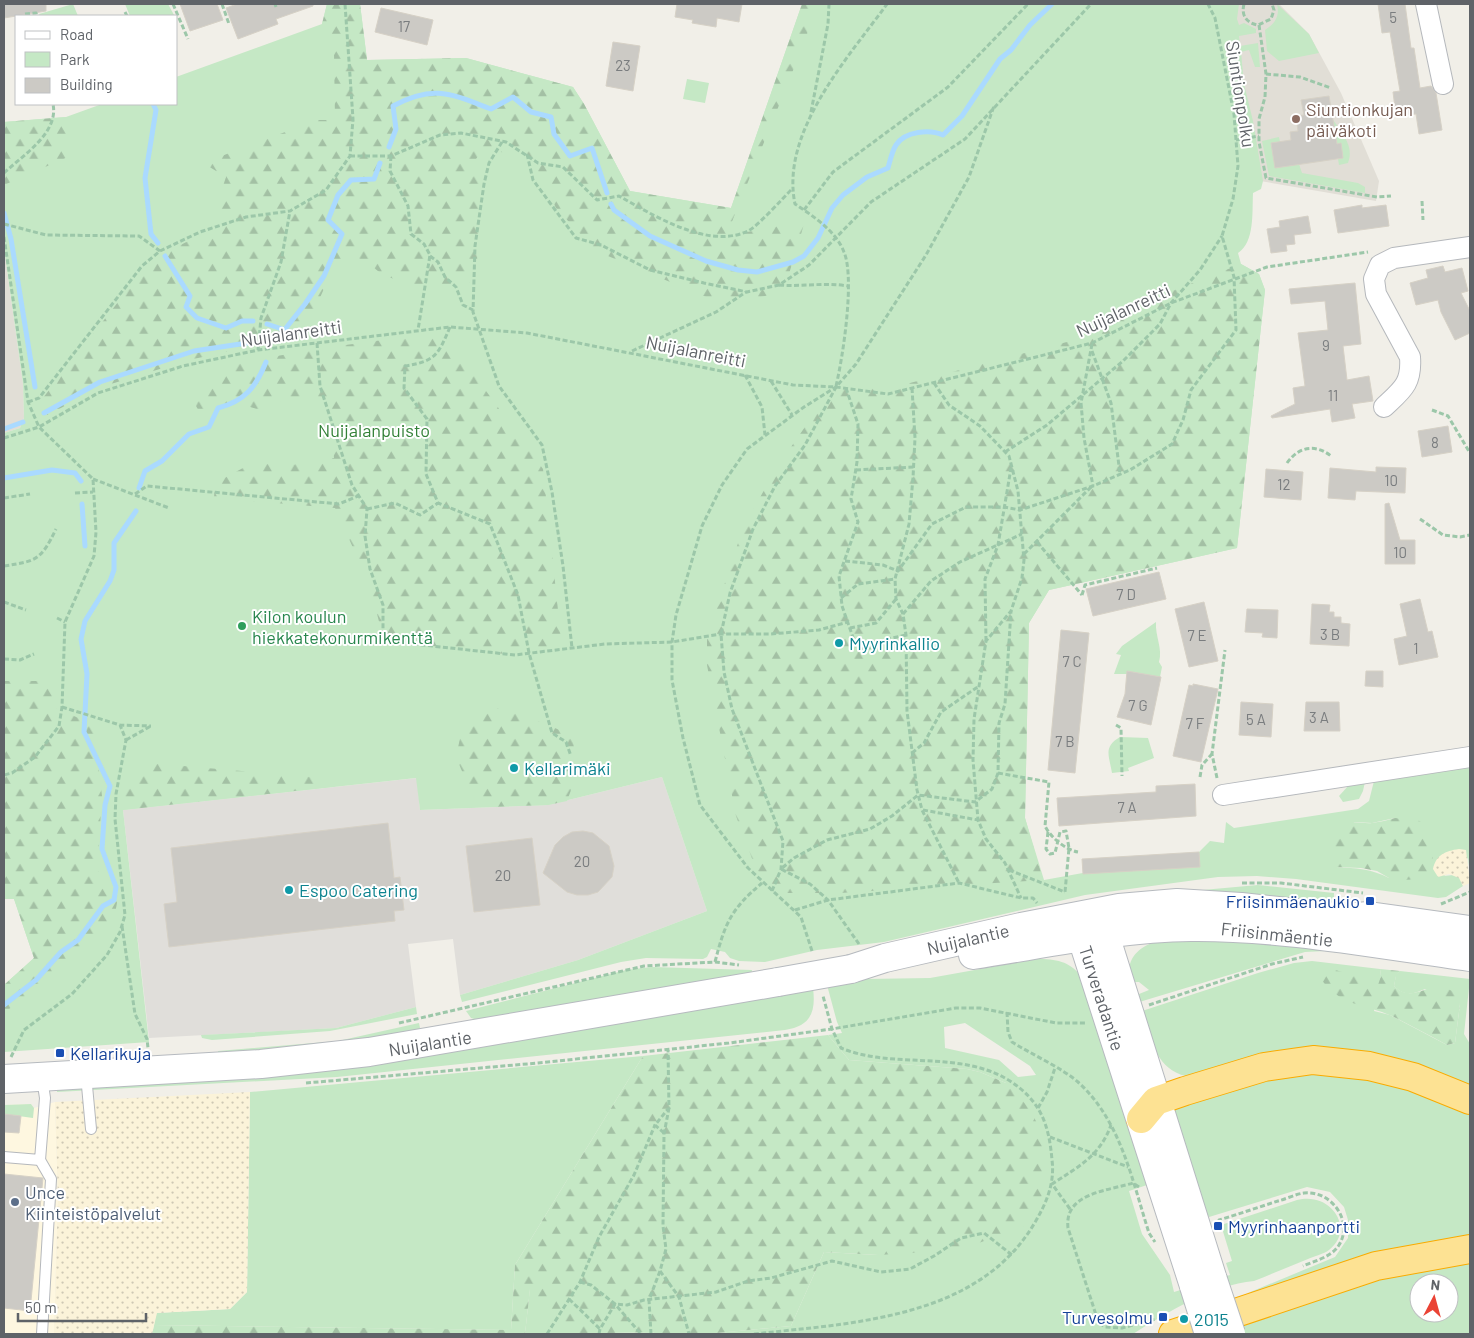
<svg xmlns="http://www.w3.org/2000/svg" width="1474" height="1338" viewBox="0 0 1474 1338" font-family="Barlow,sans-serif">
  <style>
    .commercial { fill: #fef7e0 }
    .industrial { fill: #e0deda }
    .education { fill: #e1ded6 }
    .green { fill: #c5e8c5; fill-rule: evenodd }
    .forest { fill: url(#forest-firs) }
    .sand { fill: url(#sand-dots) }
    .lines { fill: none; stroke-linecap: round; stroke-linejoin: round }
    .stream { stroke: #aadaff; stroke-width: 5 }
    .building { fill: #cccac5; stroke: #d6d1c6 }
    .service-casing { stroke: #b5b8bc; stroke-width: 12 }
    .minor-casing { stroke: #b5b8bc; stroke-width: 22 }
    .secondary-casing { stroke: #b6babf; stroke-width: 30 }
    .motorway-casing { stroke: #f9ab00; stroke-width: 30 }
    .path { stroke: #9cc7a9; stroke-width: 3; stroke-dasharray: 5 2.5; stroke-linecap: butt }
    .service { stroke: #fff; stroke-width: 10 }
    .minor { stroke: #fff; stroke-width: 20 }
    .secondary { stroke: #fff; stroke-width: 28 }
    .motorway { stroke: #fde293; stroke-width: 28 }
    .secondary-bridge-casing { stroke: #b6babf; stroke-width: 30; stroke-linecap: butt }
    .secondary-bridge { stroke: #fff; stroke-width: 28 }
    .education-dot { fill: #8d6e63; stroke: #fff; stroke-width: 2 }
    .leisure-dot { fill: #2e9e5b; stroke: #fff; stroke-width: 2 }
    .culture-dot { fill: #0f9aa8; stroke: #fff; stroke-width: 2 }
    .transit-dot { fill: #1a4fb4; stroke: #fff; stroke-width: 2 }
    .service-dot { fill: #5c6f8a; stroke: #fff; stroke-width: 2 }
    .labels { text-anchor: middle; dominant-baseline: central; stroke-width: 4; stroke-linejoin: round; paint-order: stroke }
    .number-label { font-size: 15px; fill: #7a7d7f }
    .street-label { font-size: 18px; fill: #5f6368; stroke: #fff }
    .education-label { font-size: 18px; fill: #785e54; stroke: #fff; text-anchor: start }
    .park-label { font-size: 18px; fill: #348238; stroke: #fff }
    .leisure-label { font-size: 18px; fill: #27864d; stroke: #fff; text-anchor: start }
    .culture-label { font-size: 18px; fill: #0d838f; stroke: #fff; text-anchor: start }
    .transit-label { font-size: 18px; fill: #164399; stroke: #fff; text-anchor: end }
    .service-label { font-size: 18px; fill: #4e5e75; stroke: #fff; text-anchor: start }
  </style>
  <defs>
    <pattern id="forest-firs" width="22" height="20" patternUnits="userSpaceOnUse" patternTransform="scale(1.25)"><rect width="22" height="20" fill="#c5e8c5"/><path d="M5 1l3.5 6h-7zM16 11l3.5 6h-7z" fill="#a3c0a4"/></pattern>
    <pattern id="sand-dots" width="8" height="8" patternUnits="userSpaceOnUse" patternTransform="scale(1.25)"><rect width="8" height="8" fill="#fbf3d9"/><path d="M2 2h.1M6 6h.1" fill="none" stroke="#cec8b4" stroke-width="1.8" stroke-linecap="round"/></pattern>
  </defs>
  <rect width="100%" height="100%" fill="#f1efe8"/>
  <path class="commercial" d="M 55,1102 L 58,1198 L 54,1334 L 4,1334 L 4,1105 L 31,1104 L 34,1108 Z"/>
  <path class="industrial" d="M 662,777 L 707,911 L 578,960 L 460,995 L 453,939 L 408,944 L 416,1007 L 336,1028 L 149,1038 L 123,810 L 417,778 L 420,810 L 548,805 Z"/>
  <g class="education">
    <path d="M 1239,4 L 1279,4 L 1309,34 L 1341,93 L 1379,181 L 1376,201 L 1249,179 L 1223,17 Z"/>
    <path d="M 4,248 L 23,384 L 24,418 L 20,428 L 4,433 Z"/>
  </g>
  <g class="green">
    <path d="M 73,4 L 78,16 L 40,16 L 39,14 Z"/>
    <path d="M 125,4 L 168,4 L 174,15 L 130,16 Z"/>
    <path d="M 327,4 L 360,4 L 367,60 L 466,58 L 573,87 L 584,104 L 630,191 L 731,208 L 802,4 L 1239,4 L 1237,19 L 1239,25 L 1244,23 L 1256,29 L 1256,33 L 1239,36 L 1240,46 L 1258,43 L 1260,67 L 1255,67 L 1249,50 L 1241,52 L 1244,84 L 1253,121 L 1263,181 L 1261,189 L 1253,193 C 1252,212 1255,242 1238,253 L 1241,264 L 1259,274 L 1265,290 L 1237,548 L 1049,590 L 1029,623 L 1025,818 L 1044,880 L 1199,852 L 1210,841 L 1224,843 L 1226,822 L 1234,828 L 1358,809 L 1369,801 L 1374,781 L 1470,767 L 1470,874 L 1468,858 L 1444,876 L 1453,875 L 1460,878 L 1463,886 L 1446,897 L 1438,898 L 1296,879 L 1257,876 L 1218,877 L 1085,895 L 884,942 L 817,950 L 765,962 L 739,961 L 730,958 L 725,952 L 711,949 L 707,957 L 703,959 L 646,958 L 621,962 L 462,1002 L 460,995 L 578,960 L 707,911 L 662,777 L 548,805 L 420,810 L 416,778 L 123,810 L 149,1042 L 4,1052 L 4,985 L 34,958 L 14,899 L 4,899 L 4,433 L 20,428 L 24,418 L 23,384 L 4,248 L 4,122 L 66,117 L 102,104 L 176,104 L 176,77 L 322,24 ZM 1395,818 L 1389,878 C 1372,869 1356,868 1336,867 L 1354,822 L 1372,823 Z"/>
    <path d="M 1277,4 L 1309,34 L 1319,53 L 1279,61 L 1267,51 L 1265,30 C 1275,24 1280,16 1277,4 Z"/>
    <path d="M 687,79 L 709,83 L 705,103 L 683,99 Z"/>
    <path d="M 1332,118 C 1341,132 1355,146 1348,163 L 1339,165 L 1338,159 L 1343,158 L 1341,144 L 1337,144 Z"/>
    <path d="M 1279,137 L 1280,142 L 1271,143 L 1276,168 L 1299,164 L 1302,173 L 1358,183 L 1365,187 L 1365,193 L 1269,176 L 1262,141 Z"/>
    <path d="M 1156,622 C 1155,637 1163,648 1159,662 L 1162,667 L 1160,677 L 1127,671 L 1127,674 L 1114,674 L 1121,655 L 1116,654 L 1122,646 Z"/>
    <path d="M 1120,737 L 1148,738 L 1154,758 L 1128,768 L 1129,771 L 1112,773 C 1109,755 1103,747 1120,737 Z"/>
    <path d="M 1366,777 L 1363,791 L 1359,799 L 1343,802 L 1339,796 L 1349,785 Z"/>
    <path d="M 1258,885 L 1334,893 L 1334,906 L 1147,895 Z"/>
    <path d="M 1205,933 L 1469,969 L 1325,951 L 1305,952 L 1136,1003 L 1134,996 L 1149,990 L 1139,982 L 1130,982 C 1121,938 1176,937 1205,933 Z"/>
    <path d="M 1037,959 C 1056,959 1069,961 1081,976 L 1147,1185 L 1129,1191 L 1142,1234 L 1170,1275 L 1174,1292 L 1230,1275 L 1226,1263 L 1232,1261 L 1221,1225 L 1297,1200 C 1331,1191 1356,1229 1329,1250 C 1324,1254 1314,1256 1308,1259 C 1290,1266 1272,1274 1254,1281 C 1212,1285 1168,1312 1133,1334 L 707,1334 L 791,1326 L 824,1252 L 878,1255 L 1006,1083 L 980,1072 L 967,1069 L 849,1060 L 828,1035 L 842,1033 L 837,1022 L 827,985 L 865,979 L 930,978 ZM 965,1023 L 1030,1066 L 1036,1075 L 1018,1077 L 999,1060 L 945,1048 L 944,1027 Z"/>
    <path d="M 1312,961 L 1380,969 L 1381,976 L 1374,1011 L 1390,1015 L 1447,1045 L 1455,1043 L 1460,1004 L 1425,989 C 1413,994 1405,997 1394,986 L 1396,975 L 1400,971 L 1470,979 L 1464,1034 L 1470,1044 L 1470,1089 C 1409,1064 1349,1038 1282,1050 C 1249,1055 1219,1069 1186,1076 C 1157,1070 1150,1038 1139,1012 L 1258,973 L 1294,963 Z"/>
    <path d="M 652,967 L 752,970 L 751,976 L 488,1023 L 471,1018 L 466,1011 L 626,970 Z"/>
    <path d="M 813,988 C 816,1012 811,1026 785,1030 L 337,1077 L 57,1092 L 57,1090 L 64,1087 L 365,1066 Z"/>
    <path d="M 416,1007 L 417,1014 L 330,1031 L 212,1040 L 202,1038 L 201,1035 L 336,1028 Z"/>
    <path d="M 419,1023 L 420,1028 L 414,1037 L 218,1057 L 218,1051 L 338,1041 Z"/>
    <path d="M 643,1056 L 515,1265 L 511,1330 L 154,1325 L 156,1313 L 230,1309 L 247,1292 L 250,1092 Z"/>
    <path d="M 1294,1073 L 1379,1077 L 1470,1109 L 1470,1237 L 1272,1289 L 1248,1293 L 1335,1257 L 1348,1238 L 1348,1220 L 1344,1207 L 1330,1192 L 1307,1187 L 1209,1217 L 1193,1185 L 1172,1108 Z"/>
    <path d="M 31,1104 L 34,1108 L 33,1118 L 4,1114 L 4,1105 Z"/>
    <path d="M 1470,1258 L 1470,1334 L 1201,1334 L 1432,1262 ZM 1419,1283 L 1449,1283 L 1449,1313 L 1419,1313 Z"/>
    <path d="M 530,1288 L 575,1334 L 651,1332 L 658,1334 L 525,1334 Z"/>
  </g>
  <g class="forest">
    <path d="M 327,4 L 360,4 L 367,60 L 466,58 L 573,87 L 584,104 L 630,191 L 731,208 L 802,4 L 811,4 L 807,36 L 731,224 L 732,235 L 805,221 L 785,287 L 769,295 L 739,302 L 706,297 L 596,251 L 556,208 L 538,171 L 527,156 L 488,150 L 481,152 L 476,159 L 480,188 L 477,266 L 469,283 L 459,289 L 414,286 L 383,275 L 364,260 L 350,256 C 330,265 313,313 307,334 L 310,338 L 248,347 L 189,360 L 98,388 L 48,415 L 39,411 L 39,403 L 140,274 C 165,250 194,237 226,226 L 217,204 L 226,177 L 203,163 L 317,120 L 335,120 L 334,53 L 322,24 Z"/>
    <path d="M 66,117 L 68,157 L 4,185 L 4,122 Z"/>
    <path d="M 1241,264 L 1259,274 L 1265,290 L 1237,548 L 1049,590 L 1029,623 L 1025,818 L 1043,880 L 840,893 L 780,893 L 756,869 L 736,816 L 707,665 L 707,637 L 743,528 L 777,467 L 821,404 L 848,386 L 887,389 L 1086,337 L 1152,299 Z"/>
    <path d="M 435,333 L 448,339 L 543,469 L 562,648 L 515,655 L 429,646 L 383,637 L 369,583 L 335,508 L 214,498 L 215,483 L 256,461 L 279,467 L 334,458 L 328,401 L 291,397 L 260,410 L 237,403 L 208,414 L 200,413 L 196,406 L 199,389 L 226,365 L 323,348 Z"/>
    <path d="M 4,681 L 54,681 L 57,709 L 93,724 L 102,796 L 97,870 L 119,892 L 114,919 L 63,968 L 4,1013 L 4,985 L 34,958 L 14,899 L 4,899 Z"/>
    <path d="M 485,707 L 513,711 L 572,735 L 578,771 L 567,801 L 548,805 L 489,807 L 467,783 L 456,757 L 462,729 Z"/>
    <path d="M 148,763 L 312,777 L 331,787 L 123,810 L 120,786 Z"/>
    <path d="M 1395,818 L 1420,821 L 1433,839 L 1433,857 L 1427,874 L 1419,879 L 1403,880 L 1389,878 L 1377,871 L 1361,868 L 1336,867 C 1326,852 1327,833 1345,824 C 1354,820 1363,824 1372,823 C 1380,822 1388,820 1395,818 Z"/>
    <path d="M 1322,966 L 1369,980 L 1378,985 L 1381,976 L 1380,969 L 1400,971 L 1396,976 L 1394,986 C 1408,1000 1422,990 1438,985 L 1455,992 L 1460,1004 L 1455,1043 L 1447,1045 C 1429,1035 1410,1025 1392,1016 C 1365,1004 1340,1006 1321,979 Z"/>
    <path d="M 828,1035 L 849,1060 L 967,1069 L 980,1072 L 1006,1083 L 1017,1093 L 1032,1113 L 1044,1138 L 1047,1177 L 1039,1206 L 1029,1224 L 960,1250 L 878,1255 L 824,1252 L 791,1326 L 707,1334 L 658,1334 L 651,1332 L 574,1334 L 530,1289 L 525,1334 L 152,1334 L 154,1325 L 511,1330 L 515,1265 L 643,1056 Z"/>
  </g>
  <g class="sand">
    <path d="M 1459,849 L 1466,850 L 1470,883 L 1463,886 L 1459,878 L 1449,874 L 1438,877 L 1433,869 C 1436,855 1445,851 1459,849 Z"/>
    <path d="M 250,1092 L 247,1292 L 230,1309 L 157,1313 L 152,1334 L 54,1334 L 58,1198 L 55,1102 Z"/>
  </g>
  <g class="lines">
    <g class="stream">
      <path d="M 153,104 L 156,110 L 145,178 L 151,234 L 158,243"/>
      <path d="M 389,147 L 396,129 L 393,106 C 434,84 451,94 491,109 L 513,97 L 531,112 L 551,117 L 554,134 L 570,156 L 592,148 L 607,193"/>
      <path d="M 611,204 L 614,210 L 650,236 L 706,261 L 738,270 L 757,272 L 793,262 L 804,256 L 818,238 L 832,208 L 843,195 L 867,177 L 888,168 C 890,161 892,151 896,145 C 905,131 930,129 943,135 L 962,116 L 1000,59 L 1011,50 L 1030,25 L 1052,4"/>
      <path d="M 4,213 L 11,239 L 35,387"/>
      <path d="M 165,256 L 190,296 L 186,307 L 197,318 L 226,328 L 242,321 L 253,321"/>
      <path d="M 267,324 L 285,330"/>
      <path d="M 270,339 L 278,338 L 305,304 L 324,276 L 342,234 L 328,220 L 338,195 L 351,180 L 374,179 L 380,163"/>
      <path d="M 44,413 L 100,382 L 194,351 L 247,343"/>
      <path d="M 4,429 L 23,422"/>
      <path d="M 4,478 L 52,470 L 75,473 L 81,481"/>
      <path d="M 139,488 L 145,471 L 162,461 L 189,434 L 209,427 L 218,408 C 245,401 256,387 266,362"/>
      <path d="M 82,504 L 85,546"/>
      <path d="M 4,1005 L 36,980 L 61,952 L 78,940 L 103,906 L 114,900 L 116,887 L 102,849 L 105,805 L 110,786 L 84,732 L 87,674 L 81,639 L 85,621 L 110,581 L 114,570 L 114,543 L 136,511"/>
    </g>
  </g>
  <g class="building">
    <path d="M 4,4 L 46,4 L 46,11 L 4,18 Z"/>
    <path d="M 180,4 L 217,4 L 223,20 L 190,31 Z"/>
    <path d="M 237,4 L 313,4 L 313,6 L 276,19 L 278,24 L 238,39 L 226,8 Z"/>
    <path d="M 677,4 L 742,4 L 739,22 L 717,18 L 716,27 L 692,23 L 693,20 L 675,17 Z"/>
    <path d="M 1378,4 L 1405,4 L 1411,48 L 1414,48 L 1420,88 L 1431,86 L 1436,93 L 1442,130 L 1419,134 L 1416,114 L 1396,116 L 1393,92 L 1400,91 L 1390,32 L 1382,33 Z"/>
    <path d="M 381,8 L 433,20 L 427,45 L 375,32 Z"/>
    <path d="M 613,42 L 640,46 L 633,91 L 606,86 Z"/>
    <path d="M 1329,96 L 1337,144 L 1341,143 L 1343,158 L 1275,168 L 1271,143 L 1291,140 L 1290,132 L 1298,131 L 1296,116 L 1304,115 L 1301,100 Z"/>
    <path d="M 1362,205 L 1362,208 L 1386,205 L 1389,226 L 1338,233 L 1334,210 Z"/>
    <path d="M 1308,216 L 1311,233 L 1294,235 L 1295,244 L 1286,245 L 1287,251 L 1271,253 L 1267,229 L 1280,227 L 1279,221 Z"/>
    <path d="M 1443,266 L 1445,272 L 1462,268 L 1468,291 L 1461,293 L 1470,311 L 1470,333 L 1455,340 L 1441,312 L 1438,300 L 1416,305 L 1410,283 L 1428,278 L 1426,270 Z"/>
    <path d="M 1355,283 L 1361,344 L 1343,346 L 1347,380 L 1369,376 L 1373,401 L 1352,404 L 1355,418 L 1332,422 L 1330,409 L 1272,418 L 1271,416 L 1295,404 L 1293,388 L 1305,386 L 1298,333 L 1328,330 L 1325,301 L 1291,304 L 1289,289 Z"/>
    <path d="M 1448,426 L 1452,452 L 1422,457 L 1418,431 Z"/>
    <path d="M 1376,467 L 1406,468 L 1405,493 L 1356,491 L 1355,500 L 1328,498 L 1330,468 L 1376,472 Z"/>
    <path d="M 1266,469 L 1303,472 L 1301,500 L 1264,497 Z"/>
    <path d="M 1389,503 L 1400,540 L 1415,540 L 1415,564 L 1385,564 L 1385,504 Z"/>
    <path d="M 1159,572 L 1166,599 L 1093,616 L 1086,589 Z"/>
    <path d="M 1420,599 L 1428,632 L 1432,631 L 1438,657 L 1399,665 L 1394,639 L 1407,636 L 1400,604 Z"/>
    <path d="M 1204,602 L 1218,661 L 1189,667 L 1175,609 Z"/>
    <path d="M 1312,604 L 1330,605 L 1329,612 L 1334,612 L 1334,617 L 1341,617 L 1341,623 L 1350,624 L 1349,646 L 1310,644 Z"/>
    <path d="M 1247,609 L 1278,610 L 1277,638 L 1262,637 L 1263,633 L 1245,632 Z"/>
    <path d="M 1061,630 L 1089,633 L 1075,773 L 1048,770 Z"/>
    <path d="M 1127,671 L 1161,677 L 1151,725 L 1117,717 L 1125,694 Z"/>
    <path d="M 1366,671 L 1383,671 L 1383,687 L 1365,686 Z"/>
    <path d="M 1193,684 L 1218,689 L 1201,762 L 1173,756 L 1189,685 L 1193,686 Z"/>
    <path d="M 1241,702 L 1273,704 L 1271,737 L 1239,735 Z"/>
    <path d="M 1306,702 L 1339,702 L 1340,731 L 1304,731 Z"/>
    <path d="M 1195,784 L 1196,816 L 1059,826 L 1057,798 L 1156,792 L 1156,786 Z"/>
    <path d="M 388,823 L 394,878 L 400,877 L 404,910 L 394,911 L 395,921 L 169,947 L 164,904 L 177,902 L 171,848 Z"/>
    <path d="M 583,831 L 593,833 L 609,846 L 614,866 L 612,877 L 598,892 L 588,895 L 577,895 L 567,892 L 543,873 L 555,845 L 563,837 L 572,832 Z"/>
    <path d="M 532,838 L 540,905 L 474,912 L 466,846 Z"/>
    <path d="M 1199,852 L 1200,867 L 1083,874 L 1082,859 Z"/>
    <path d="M 4,1114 L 21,1116 L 19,1133 L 4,1132 Z"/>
    <path d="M 4,1174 L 43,1178 L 30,1311 L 4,1308 Z"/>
  </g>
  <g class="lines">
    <defs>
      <g id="service">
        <path d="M 86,1075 L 91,1129"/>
        <path d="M 4,1157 L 40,1160 L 45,1098 L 42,1078"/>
        <path d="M 40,1160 L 51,1179 L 42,1334"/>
      </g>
      <g id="minor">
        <path d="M 1426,4 L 1443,84"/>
        <path d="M 1384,407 C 1402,390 1412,384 1410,357 L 1376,294 L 1374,279 L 1380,265 L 1394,258 L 1470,247"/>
        <path d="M 1223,795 L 1470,757"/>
      </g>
      <g id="secondary">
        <path d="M 1085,921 L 1082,938 L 1194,1286"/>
        <path d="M 1093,922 L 1105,935 L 1213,1280"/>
        <path d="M 973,955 C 1045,944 1118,928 1191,927 C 1282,926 1380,945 1470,957"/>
        <path d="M 851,969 L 885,958 L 1021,927 L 1119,908 L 1177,903 L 1241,907 L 1344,918 L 1369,916 L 1470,930"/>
        <path d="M 4,1079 L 261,1064 L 369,1052 L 778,982"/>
      </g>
      <g id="motorway">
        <path d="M 1141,1119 L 1156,1101 L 1185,1091 L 1264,1067 L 1313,1060 L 1369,1066 L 1413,1077 L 1470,1100"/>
        <path d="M 1173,1334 L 1376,1266 L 1470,1249"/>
      </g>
    </defs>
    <use href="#service" class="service-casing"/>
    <use href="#minor" class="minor-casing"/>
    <use href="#secondary" class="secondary-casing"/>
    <use href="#motorway" class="motorway-casing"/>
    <g class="path">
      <path d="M 173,4 L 188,39"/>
      <path d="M 222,4 L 229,24"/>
      <path d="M 275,4 L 276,7"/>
      <path d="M 1244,4 C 1241,15 1246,23 1258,25 L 1271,19 L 1274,10 L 1272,4"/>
      <path d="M 125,12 L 127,16"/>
      <path d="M 25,14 L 36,13 L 37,16"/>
      <path d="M 1259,25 L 1266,74 L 1265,97 L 1259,119 L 1259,142 L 1266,178 L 1377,197 L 1391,196"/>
      <path d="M 1266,74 L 1300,77 L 1331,88"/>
      <path d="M 811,112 L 828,24 L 829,4"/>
      <path d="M 1236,140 L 1259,136"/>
      <path d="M 502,142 L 489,163 L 484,184 L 475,246 L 473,312 L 499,386 L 542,445 L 552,492 L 563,566 L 572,648"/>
      <path d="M 527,154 L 533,180 L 576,238 L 601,245 L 650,270 L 704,283 L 747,292 L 779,285 L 809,265 L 871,202 L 965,139 L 1091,4"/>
      <path d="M 350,156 L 391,156 L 440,135 L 461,133 L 506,142 L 538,163 L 563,167 L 597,200 L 619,196 C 653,215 708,250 748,231 C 757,227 783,198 792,189"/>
      <path d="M 391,156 L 390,171 L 408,206 L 411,234 L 424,244 L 430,255 L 418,330"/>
      <path d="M 4,173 C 23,155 59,133 53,104"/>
      <path d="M 1422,201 L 1423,220"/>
      <path d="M 804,210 L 833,172 L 948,87 L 1028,4"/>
      <path d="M 4,224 L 46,235 L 139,236 L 160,251"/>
      <path d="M 4,237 L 28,402 L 39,427 L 93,479 L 96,532 L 94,556 L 65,622 L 62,707 L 59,726 L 35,757 L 12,773 L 4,775"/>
      <path d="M 430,256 L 438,262 L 445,277 L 456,287 L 463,305 L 473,310"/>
      <path d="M 779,285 C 803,287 824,282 848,286"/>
      <path d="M 450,327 C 438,355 436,361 405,366 L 404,388 L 427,419 L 426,474 L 438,503 L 490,524 L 518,595 L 529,653 L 552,733 L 566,742 L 571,756"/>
      <path d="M 317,343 L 320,386 L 352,485 L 367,509 L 365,536 L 370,569 L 383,605 L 383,637"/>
      <path d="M 1092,344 L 1081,403 L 1084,438 L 1093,486"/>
      <path d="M 258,350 L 261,318 L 281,262 L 290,211"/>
      <path d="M 632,351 L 716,312 L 746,292"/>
      <path d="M 1092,351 L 1111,403 L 1120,474"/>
      <path d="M 745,375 L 762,407 L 765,435"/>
      <path d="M 771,381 L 792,415"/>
      <path d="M 934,383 L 949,405 L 980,426 L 1009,456 L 1018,491 L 1024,560 L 1022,578 L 1011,611 L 986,641 L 974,719 L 973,760 L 978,820 L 986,839 L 1005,863 L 1021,898"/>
      <path d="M 836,386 C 843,357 855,278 844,252 C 836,231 813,216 795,204 C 780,132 848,58 887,4"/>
      <path d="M 846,388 L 858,424 L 857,462 L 851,499 L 858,522 L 839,576 L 842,606 L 856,646 L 867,649 L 888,639 L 906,635"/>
      <path d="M 912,388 L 915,438 L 913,478 L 909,524 L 895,579 L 896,599 L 903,614 L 906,635 L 907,711 L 917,790 L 922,810 L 959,883"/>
      <path d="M 28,402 L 39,398 L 142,266 L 160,251 L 200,232 L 246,217 L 290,211 L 326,190 L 350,156 L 353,119 L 345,4"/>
      <path d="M 1432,410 L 1448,416 L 1470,453"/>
      <path d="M 4,438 L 39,427 L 98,393 L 183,366 L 258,350 L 450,327 L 527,333 L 793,385 L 836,387 L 888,394 L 1092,343 L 1171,303 L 1267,267 L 1368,252"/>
      <path d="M 1005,452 L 1047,425 L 1123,361 L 1160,324 L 1171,303 L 1200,270 L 1222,236"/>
      <path d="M 1287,463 C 1299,446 1316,444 1331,456"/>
      <path d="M 856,470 L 914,467"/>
      <path d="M 93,479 L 169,508"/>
      <path d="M 75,493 L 93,492"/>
      <path d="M 135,494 L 147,486 L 339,504 L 358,496"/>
      <path d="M 4,498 L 30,494"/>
      <path d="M 367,509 L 395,503 L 420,515 L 438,503"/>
      <path d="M 1420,519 L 1443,535 L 1460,537 L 1470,535"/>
      <path d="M 1037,542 L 1082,595"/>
      <path d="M 1024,554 L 1092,486"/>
      <path d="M 845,561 L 883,565 L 898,571 L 932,524 L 966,507 L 1004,507 L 1020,510 L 1093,486 L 1130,470 L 1172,444 L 1183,420 L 1191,390 L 1236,330 L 1234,277 L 1222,236 L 1233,199 L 1238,166 L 1234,114 L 1215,18 L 1208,4"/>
      <path d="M 4,566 C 37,561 41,560 56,529"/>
      <path d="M 1082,595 L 1085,585 L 1157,568"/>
      <path d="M 841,598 L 858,584 L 895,579"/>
      <path d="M 4,602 L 26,610"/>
      <path d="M 903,614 L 931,581 L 960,562 L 1022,534"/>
      <path d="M 57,618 L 65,622"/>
      <path d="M 850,628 L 876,623 L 896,599"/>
      <path d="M 324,639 L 383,637 L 404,643 L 515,655 L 605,644 L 672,642 L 721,634 L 771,634 L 819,630 L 848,622"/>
      <path d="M 986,641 L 985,579 L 998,545 L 1011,468"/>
      <path d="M 4,659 L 20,660 L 34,654"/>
      <path d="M 62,707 L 120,725 L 151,726"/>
      <path d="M 1116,725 L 1121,728 L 1122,776"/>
      <path d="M 126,740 L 151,726"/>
      <path d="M 912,753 L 924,743 L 941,712 L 979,686"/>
      <path d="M 998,773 L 1049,782 L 1045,826 C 1050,837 1066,850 1078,852"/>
      <path d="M 1200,777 L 1202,765 L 1212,754"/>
      <path d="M 1217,778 L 1212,754 L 1225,650"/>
      <path d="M 923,810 L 978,820"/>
      <path d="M 1048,832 L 1046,849 L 1050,854 L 1055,853 L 1060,832 L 1066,831 L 1069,848 L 1065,892"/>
      <path d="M 1009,870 L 1065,892"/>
      <path d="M 1242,883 L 1281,883 L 1363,893"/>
      <path d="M 772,891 L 781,869 L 783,841 L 732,709 L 724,672 L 721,634 L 730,593 L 753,529 L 775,486 L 805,445 L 836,387 L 856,364 L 926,255 L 969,177 L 994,106"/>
      <path d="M 1441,904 L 1470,892"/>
      <path d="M 795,910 L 828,900 L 959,883 L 1021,898 L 1033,898 L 1037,903"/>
      <path d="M 122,926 L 135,1014 L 147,1039 L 148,1048"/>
      <path d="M 859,944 L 828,900 L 810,884 L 781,869 L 794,858 L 827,840 L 870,829 L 892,816 L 918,795 L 975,802 L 992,789 L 998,773 L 999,723 L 1005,704 L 1011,611"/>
      <path d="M 812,951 L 801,917 L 748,868 L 700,805 L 683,738 L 672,680 L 672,642 L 676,615 L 702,526 L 722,485 L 747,449 L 804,407 L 836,387"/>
      <path d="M 715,962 C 725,923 731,909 762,883"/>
      <path d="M 1149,1005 L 1272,964 L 1303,957"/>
      <path d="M 1007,1012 L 1008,1032 L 1012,1042 C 1031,1054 1062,1068 1078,1082 C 1121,1121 1132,1180 1149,1233 L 1155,1242"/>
      <path d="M 399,1023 L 644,966 L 715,962 L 739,965"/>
      <path d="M 11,1057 L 24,1030 L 72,994 L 107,955 L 120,932 L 125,915 L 115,819 L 116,794 L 126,740 L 120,725"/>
      <path d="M 306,1083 L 538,1063 L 729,1043 L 832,1029 L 956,1008 L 980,1008 L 1056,1023 L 1086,1023"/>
      <path d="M 1038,1108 L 1047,1092 L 1055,1068"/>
      <path d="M 664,1133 L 655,1125 L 668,1109"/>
      <path d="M 1050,1137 L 1128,1167"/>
      <path d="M 1139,1187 L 1133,1183 C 1107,1191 1064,1193 1068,1228 L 1097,1318 L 1104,1327 L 1122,1328 L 1156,1319"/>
      <path d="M 1070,1209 L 1052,1184 C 1078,1167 1100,1156 1111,1125"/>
      <path d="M 1219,1222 L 1219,1220 C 1239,1214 1259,1207 1278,1201 C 1286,1199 1296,1194 1304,1193 C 1331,1190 1354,1221 1339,1245 C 1332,1257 1314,1261 1303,1266"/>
      <path d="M 660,1271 L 679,1297 L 689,1334"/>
      <path d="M 580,1282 L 591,1285 L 615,1304 L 627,1305 L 644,1300 L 716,1292 L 748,1281 L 771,1278 L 832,1261 L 881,1272 L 910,1269 L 934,1256 L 961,1238 L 984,1233 L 1012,1255"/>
      <path d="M 569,1299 L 600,1329"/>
      <path d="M 547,1334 L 580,1282 L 599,1237 L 634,1175 L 655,1125"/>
      <path d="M 599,1334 L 600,1329 L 615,1304 L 641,1334"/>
      <path d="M 651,1334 L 649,1300 L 660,1271 L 666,1249 L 663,1226 L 664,1134 L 669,1108 L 668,1050"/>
      <path d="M 754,1334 C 853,1323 977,1319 1034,1224 C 1046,1204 1055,1184 1052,1160 C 1049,1125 1041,1101 1010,1081 C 959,1049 894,1070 841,1048 L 832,1029 L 823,996"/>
    </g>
    <use href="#service" class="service"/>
    <use href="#minor" class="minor"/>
    <use href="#secondary" class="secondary"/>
    <use href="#motorway" class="motorway"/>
    <defs>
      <g id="secondary-bridge">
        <path d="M 778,982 L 851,969"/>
        <path d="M 1213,1280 L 1231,1334"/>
        <path d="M 1194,1286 L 1209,1334"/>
      </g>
    </defs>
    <use href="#secondary-bridge" class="secondary-bridge-casing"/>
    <use href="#secondary-bridge" class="secondary-bridge"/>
  </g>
  <circle class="education-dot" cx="1296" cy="119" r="5"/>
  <circle class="leisure-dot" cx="242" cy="626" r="5"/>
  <g class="culture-dot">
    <circle cx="839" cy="643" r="5"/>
    <circle cx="514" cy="768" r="5"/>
    <circle cx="289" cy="890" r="5"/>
    <circle cx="1184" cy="1319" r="5"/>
  </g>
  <g class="transit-dot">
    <rect x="1365" y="896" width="10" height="10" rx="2.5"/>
    <rect x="55" y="1048" width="10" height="10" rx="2.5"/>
    <rect x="1213" y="1221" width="10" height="10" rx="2.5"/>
    <rect x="1158" y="1312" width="10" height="10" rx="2.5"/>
  </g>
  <circle class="service-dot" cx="15" cy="1202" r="5"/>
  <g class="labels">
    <g class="number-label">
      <text x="1393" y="17">5</text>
      <text x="404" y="26">17</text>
      <text x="623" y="65">23</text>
      <text x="1326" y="345">9</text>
      <text x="1333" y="395">11</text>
      <text x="1435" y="442">8</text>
      <text x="1391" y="480">10</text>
      <text x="1284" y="484">12</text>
      <text x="1400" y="552">10</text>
      <text x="1126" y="594">7 D</text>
      <text x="1330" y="634">3 B</text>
      <text x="1197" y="635">7 E</text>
      <text x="1416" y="648">1</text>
      <text x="1072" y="661">7 C</text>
      <text x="1138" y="705">7 G</text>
      <text x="1319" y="717">3 A</text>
      <text x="1256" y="719">5 A</text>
      <text x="1195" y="723">7 F</text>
      <text x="1065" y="741">7 B</text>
      <text x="1127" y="807">7 A</text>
      <text x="582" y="861">20</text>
      <text x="503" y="875">20</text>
    </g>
    <g class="street-label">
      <text transform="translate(1241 94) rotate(81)">Siuntionpolku</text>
      <text transform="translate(1123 310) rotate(-25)">Nuijalanreitti</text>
      <text transform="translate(291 333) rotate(-8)">Nuijalanreitti</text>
      <text transform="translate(696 351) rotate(11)">Nuijalanreitti</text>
      <text transform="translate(1277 934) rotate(6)">Friisinmäentie</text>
      <text transform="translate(968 939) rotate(-13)">Nuijalantie</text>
      <text transform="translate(1102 998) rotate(72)">Turveradantie</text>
      <text transform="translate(430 1043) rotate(-9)">Nuijalantie</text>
    </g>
    <g class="education-label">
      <text x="1306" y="109">Siuntionkujan<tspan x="1306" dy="21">päiväkoti</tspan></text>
    </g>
    <g class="park-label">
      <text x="374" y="430">Nuijalanpuisto</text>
    </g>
    <g class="leisure-label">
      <text x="252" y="616">Kilon koulun<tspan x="252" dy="21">hiekkatekonurmikenttä</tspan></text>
    </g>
    <g class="culture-label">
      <text x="849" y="643">Myyrinkallio</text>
      <text x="524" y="768">Kellarimäki</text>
      <text x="299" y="890">Espoo Catering</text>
      <text x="1194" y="1319">2015</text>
    </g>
    <g class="transit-label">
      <text x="1360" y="901">Friisinmäenaukio</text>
      <text x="70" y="1053" text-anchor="start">Kellarikuja</text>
      <text x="1228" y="1226" text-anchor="start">Myyrinhaanportti</text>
      <text x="1153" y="1317">Turvesolmu</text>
    </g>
    <g class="service-label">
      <text x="25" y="1192">Unce<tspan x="25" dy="21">Kiinteistöpalvelut</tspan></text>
    </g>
  </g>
  <rect width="1474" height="1338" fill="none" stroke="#5f6368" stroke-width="10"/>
  <rect x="15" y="15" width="162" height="90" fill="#ffffff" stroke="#bfc1c3"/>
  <rect x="25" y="31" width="25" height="8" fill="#ffffff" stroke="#bfc1c3"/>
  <text x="60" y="40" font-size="15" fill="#5f6368">Road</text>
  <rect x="25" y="52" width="25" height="15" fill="#c5e8c5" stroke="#bfc1c3"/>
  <text x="60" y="65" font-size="15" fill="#5f6368">Park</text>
  <rect x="25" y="78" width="25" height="15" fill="#cccac5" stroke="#bfc1c3"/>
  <text x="60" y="90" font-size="15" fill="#5f6368">Building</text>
  <g transform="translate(1434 1298) rotate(6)"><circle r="24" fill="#ffffff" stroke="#bfc1c3"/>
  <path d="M0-4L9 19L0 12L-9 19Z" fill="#ea4335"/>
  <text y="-8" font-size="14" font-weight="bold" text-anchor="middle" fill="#5f6368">N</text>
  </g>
  <path d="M18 1313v8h128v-8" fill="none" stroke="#5f6368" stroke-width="2.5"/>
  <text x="25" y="1313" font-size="15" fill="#5f6368" stroke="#ffffff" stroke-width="4" paint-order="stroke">50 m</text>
</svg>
